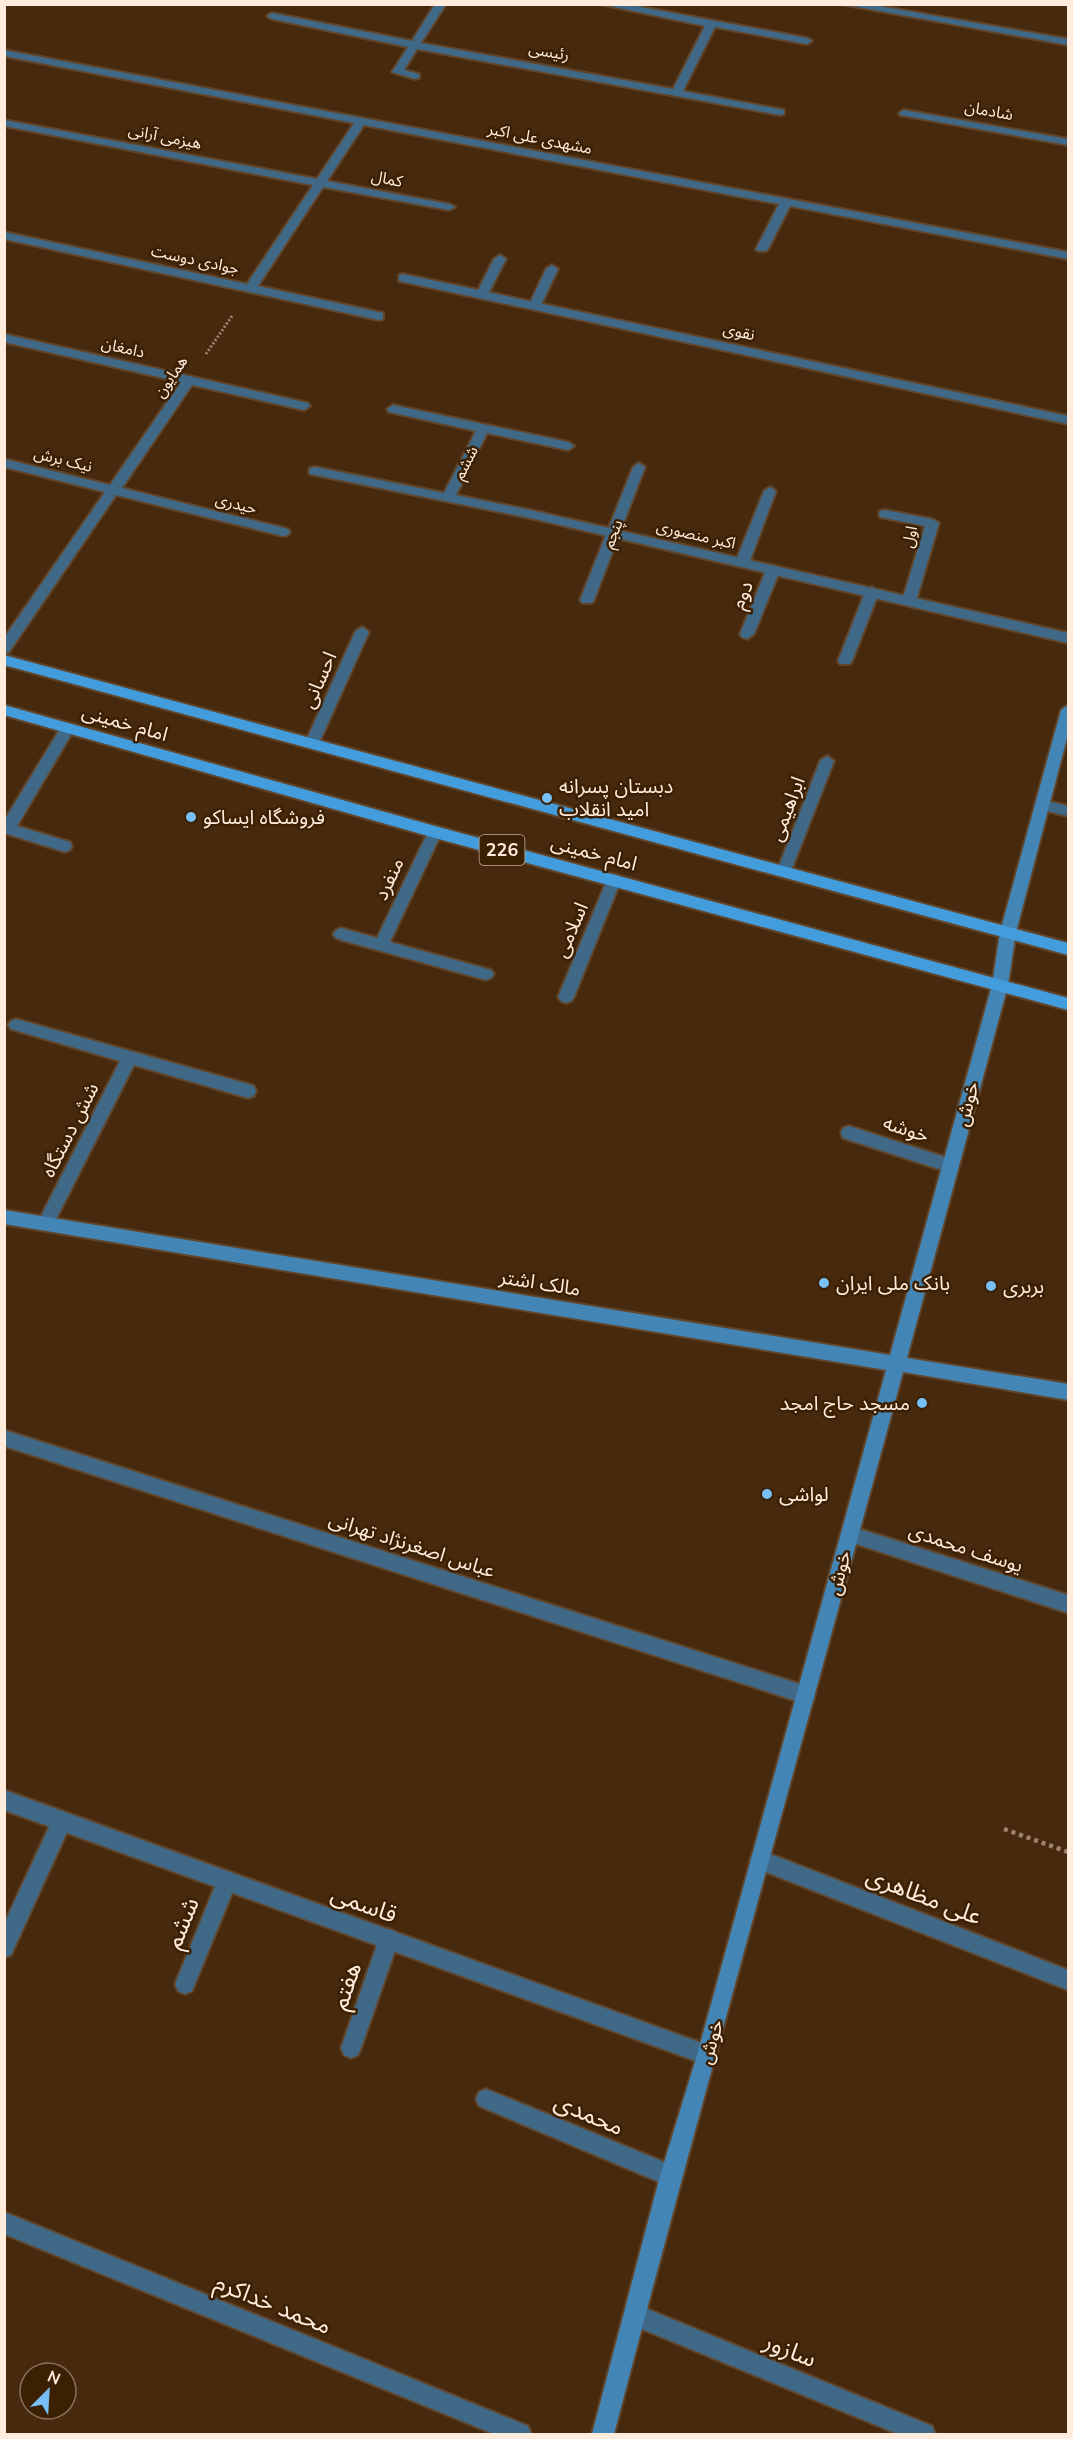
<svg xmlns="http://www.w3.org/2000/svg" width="1073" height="2439" viewBox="0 0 1073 2439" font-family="'Nunito Sans','Noto Sans Arabic',sans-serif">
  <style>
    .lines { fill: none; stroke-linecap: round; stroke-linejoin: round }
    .service-casing { stroke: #61452a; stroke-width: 4 }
    .minor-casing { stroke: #61452a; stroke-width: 4 }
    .secondary-casing { stroke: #61452a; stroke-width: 4 }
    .primary-casing { stroke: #61452a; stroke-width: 4 }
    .path-far1 { stroke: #9d846d; stroke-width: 3; stroke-dasharray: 2 2; stroke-linecap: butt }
    .path { stroke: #9d846d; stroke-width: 4.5; stroke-dasharray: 4 4; stroke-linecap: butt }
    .service { fill: #406887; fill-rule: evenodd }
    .minor { fill: #406887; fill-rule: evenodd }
    .secondary { fill: #4386b6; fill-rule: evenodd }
    .primary { fill: #439cdb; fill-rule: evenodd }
    .poi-dot { fill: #76c0f7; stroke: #3c2003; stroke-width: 2 }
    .labels { text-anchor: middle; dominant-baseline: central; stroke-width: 5; stroke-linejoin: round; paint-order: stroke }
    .far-street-label { font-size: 16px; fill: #ffecdc; stroke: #3c2003 }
    .shield { fill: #3c2003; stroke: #c4af9b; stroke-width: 1.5 }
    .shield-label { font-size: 18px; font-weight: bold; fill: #ffecdc }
    .street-label { font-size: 20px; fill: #ffecdc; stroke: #3c2003 }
    .poi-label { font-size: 20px; fill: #ffecdc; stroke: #3c2003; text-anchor: start }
    .near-street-label { font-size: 24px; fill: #ffecdc; stroke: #3c2003 }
  </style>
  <rect width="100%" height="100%" fill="#472a0d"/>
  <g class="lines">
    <defs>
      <g id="service">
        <path d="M 786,199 L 792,202 L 768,249 L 766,251 L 758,251 L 756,249 L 780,202 Z"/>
        <path d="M 500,255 L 506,259 L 488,294 L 486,297 L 478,297 L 476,294 L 494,259 Z"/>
        <path d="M 552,265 L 558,269 L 541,305 L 535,309 L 531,308 L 529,305 L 546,269 Z"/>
        <path d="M 639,463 L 645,467 L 594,600 L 592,603 L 582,603 L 580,600 L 633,467 Z"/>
        <path d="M 770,487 L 776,491 L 749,563 L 747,566 L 737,566 L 735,563 L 764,491 Z"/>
        <path d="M 885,510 L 932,519 L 939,523 L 916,601 L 909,606 L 902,601 L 925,526 L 880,517 L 879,514 L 880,511 Z"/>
        <path d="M 773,565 L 780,570 L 754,634 L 747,639 L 742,637 L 740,634 L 766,570 Z"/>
        <path d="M 872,587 L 879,592 L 852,661 L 850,664 L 840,664 L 838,661 L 865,592 Z"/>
        <path d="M 362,627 L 369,632 L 319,743 L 317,747 L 307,747 L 305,743 L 355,632 Z"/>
        <path d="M 68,723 L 75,728 L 17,826 L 70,842 L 72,846 L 70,850 L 65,852 L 4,833 L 4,821 L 63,724 Z"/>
        <path d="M 827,756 L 834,761 L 791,871 L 789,875 L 779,875 L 777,871 L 820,761 Z"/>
        <path d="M 1043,800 L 1068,806 L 1068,816 L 1038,809 L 1036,805 L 1038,801 Z"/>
        <path d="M 614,874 L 619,876 L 621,880 L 574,997 L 571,1001 L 566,1003 L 561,1001 L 558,997 L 607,880 L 609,876 Z"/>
        <path d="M 849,1126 L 957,1161 L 959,1166 L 957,1171 L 951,1173 L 843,1138 L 841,1133 L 843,1128 Z"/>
        <path d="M 62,1811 L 69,1814 L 72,1821 L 11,1955 L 4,1958 L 4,1924 L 55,1814 Z"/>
        <path d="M 227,1871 L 234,1874 L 237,1881 L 192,1991 L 185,1994 L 178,1991 L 175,1984 L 220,1874 Z"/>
        <path d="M 389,1929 L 396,1932 L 399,1939 L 361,2048 L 358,2055 L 351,2058 L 344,2055 L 341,2048 L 379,1939 L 382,1932 Z"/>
        <path d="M 486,2089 L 679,2168 L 682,2176 L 679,2184 L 671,2187 L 479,2106 L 476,2099 L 479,2092 Z"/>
      </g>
      <g id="minor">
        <path d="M 435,4 L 446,4 L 421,43 L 673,89 L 705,26 L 600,4 L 625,4 L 807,38 L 812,41 L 807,44 L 715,27 L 683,91 L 784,110 L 784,114 L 780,115 L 417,49 L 404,70 L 419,74 L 419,78 L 415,79 L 392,72 L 408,47 L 272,19 L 267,16 L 272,13 L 412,41 Z"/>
        <path d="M 841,4 L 867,4 L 1068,39 L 1068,45 Z"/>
        <path d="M 4,50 L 1068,252 L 1068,259 L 364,125 L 327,181 L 449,204 L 455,207 L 449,210 L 323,187 L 258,286 L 383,313 L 383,319 L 379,320 L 4,239 L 4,232 L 247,284 L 313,185 L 4,126 L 4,120 L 317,179 L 354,123 L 4,56 Z"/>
        <path d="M 904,110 L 1068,139 L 1068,145 L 900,115 L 899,113 Z"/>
        <path d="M 403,274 L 1068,416 L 1068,424 L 399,281 L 399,275 Z"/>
        <path d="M 4,334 L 308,403 L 310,406 L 304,410 L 192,385 L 122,488 L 288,529 L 290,532 L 288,535 L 283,536 L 116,495 L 9,652 L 4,654 L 4,638 L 105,492 L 4,467 L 4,459 L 110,485 L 181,382 L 4,342 Z"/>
        <path d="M 393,405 L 568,442 L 574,446 L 568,450 L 487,433 L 456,495 L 530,510 L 1068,633 L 1068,643 L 530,518 L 310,474 L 309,471 L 310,468 L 315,467 L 444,493 L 476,431 L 389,412 L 387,409 Z"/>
        <path d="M 435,826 L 440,828 L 442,832 L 390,942 L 491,970 L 494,974 L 491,978 L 486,980 L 341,940 L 336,938 L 333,934 L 336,930 L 341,928 L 377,938 L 428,832 L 430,828 Z"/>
        <path d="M 16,1019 L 248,1084 L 254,1086 L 256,1091 L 254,1096 L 248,1098 L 134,1065 L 52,1227 L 46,1229 L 40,1227 L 38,1222 L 120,1061 L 11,1029 L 8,1025 L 11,1021 Z"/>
        <path d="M 4,1430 L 806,1686 L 813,1688 L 815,1695 L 813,1702 L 806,1704 L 4,1446 Z"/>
        <path d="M 850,1526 L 1068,1595 L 1068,1613 L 844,1540 L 841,1534 L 844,1528 Z"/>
        <path d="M 4,1790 L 707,2045 L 714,2048 L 717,2055 L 714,2062 L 707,2065 L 4,1810 Z"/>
        <path d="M 760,1850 L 1068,1970 L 1068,1990 L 753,1867 L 750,1860 L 753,1853 Z"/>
        <path d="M 4,2212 L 528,2426 L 531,2434 L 494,2434 L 4,2234 Z"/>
        <path d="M 635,2304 L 932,2426 L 935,2434 L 898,2434 L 627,2323 L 624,2315 L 627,2307 Z"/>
      </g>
      <path id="secondary" d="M 1068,705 L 1068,734 L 1016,932 L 1008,985 L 907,1358 L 1068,1384 L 1068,1400 L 903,1372 C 807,1726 707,2079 614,2434 L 592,2434 L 660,2176 L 697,2055 L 886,1370 L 4,1224 L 4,1210 L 890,1355 L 992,985 L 1000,932 L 1061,710 Z"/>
      <g id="primary">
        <path d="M 4,655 L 1068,943 L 1068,955 L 4,665 Z"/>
        <path d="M 4,705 L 435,826 L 1068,998 L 1068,1010 L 435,838 L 4,715 Z"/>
      </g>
    </defs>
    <use href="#service" class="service-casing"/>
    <use href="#minor" class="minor-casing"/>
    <use href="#secondary" class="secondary-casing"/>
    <use href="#primary" class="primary-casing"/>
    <path class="path-far1" d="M 206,354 L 232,316"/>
    <path class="path" d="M 1004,1829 L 1068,1852"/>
    <use href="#service" class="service"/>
    <use href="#minor" class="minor"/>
    <use href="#secondary" class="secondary"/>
    <use href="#primary" class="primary"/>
  </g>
  <g class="poi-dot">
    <circle cx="547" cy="798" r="6"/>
    <circle cx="191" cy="817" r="6"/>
    <circle cx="824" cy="1283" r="6"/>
    <circle cx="991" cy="1286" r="6"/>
    <circle cx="922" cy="1403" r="6"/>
    <circle cx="767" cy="1494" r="6"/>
  </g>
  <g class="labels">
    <g class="far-street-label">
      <text transform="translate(549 52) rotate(10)">رئیسی</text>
      <text transform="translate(989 111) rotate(10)">شادمان</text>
      <text transform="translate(165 137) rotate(11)">هیزمی آرانی</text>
      <text transform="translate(540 139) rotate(11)">مشهدی علی اکبر</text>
      <text transform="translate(387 179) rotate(11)">کمال</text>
      <text transform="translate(195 260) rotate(12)">جوادی دوست</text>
      <text transform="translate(739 332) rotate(12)">نقوی</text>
      <text transform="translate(123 348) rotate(13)">دامغان</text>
      <text transform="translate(171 377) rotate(-56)">همایون</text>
      <text transform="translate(63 460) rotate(14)">نیک برش</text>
      <text transform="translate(466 463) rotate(-63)">ششم</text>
      <text transform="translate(236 504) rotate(14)">حیدری</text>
      <text transform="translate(613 534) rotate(-69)">پنجم</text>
      <text transform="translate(696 535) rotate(13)">اکبر منصوری</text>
      <text transform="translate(910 537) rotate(-78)">اول</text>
    </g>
    <rect class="shield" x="479.5" y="835" width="45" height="30" rx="4.5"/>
    <g class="shield-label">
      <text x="502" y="850">226</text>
    </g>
    <g class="street-label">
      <text transform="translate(742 595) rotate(-68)">دوم</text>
      <text transform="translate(319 680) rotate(-66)">احسانی</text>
      <text transform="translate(125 723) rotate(16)">امام خمینی</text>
      <text transform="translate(787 809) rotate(-69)">ابراهیمی</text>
      <text transform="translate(594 853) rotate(15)">امام خمینی</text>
      <text transform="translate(389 879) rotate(-65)">منفرد</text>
      <text transform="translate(571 930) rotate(-67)">اسلامی</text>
      <text transform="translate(967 1104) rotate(-75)">خوش</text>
      <text transform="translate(906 1129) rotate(18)">خوشه</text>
      <text transform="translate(70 1130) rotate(-63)">شش دستگاه</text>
      <text transform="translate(540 1283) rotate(9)">مالک اشتر</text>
      <text transform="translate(412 1545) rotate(18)">عباس اصغرنژاد تهرانی</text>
      <text transform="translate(966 1548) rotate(18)">یوسف محمدی</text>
      <text transform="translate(839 1573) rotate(-75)">خوش</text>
      <text transform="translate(711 2042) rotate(-74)">خوش</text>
    </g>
    <g class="poi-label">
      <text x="559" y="786">دبستان پسرانه<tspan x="559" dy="23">امید انقلاب</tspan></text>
      <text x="203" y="817">فروشگاه ایساکو</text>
      <text x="836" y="1283">بانک ملی ایران</text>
      <text x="1003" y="1286">بربری</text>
      <text x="910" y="1403" text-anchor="end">مسجد حاج امجد</text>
      <text x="779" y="1494">لواشی</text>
    </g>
    <g class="near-street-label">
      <text transform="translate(924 1896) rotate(21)">علی مظاهری</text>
      <text transform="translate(364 1904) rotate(20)">قاسمی</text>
      <text transform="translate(182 1923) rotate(-68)">ششم</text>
      <text transform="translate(346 1986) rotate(-71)">هفتم</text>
      <text transform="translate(589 2114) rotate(23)">محمدی</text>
      <text transform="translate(273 2304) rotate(22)">محمد خداکرم</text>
      <text transform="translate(790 2350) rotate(22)">سازور</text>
    </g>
  </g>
  <rect width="1073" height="2439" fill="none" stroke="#ffecdc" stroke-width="12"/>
  <g transform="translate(48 2391) rotate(24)"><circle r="28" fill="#3c2003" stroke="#8a725a" stroke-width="1.5"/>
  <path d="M0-4.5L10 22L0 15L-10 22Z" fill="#76c0f7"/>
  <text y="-9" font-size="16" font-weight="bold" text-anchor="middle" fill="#ffecdc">N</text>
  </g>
</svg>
